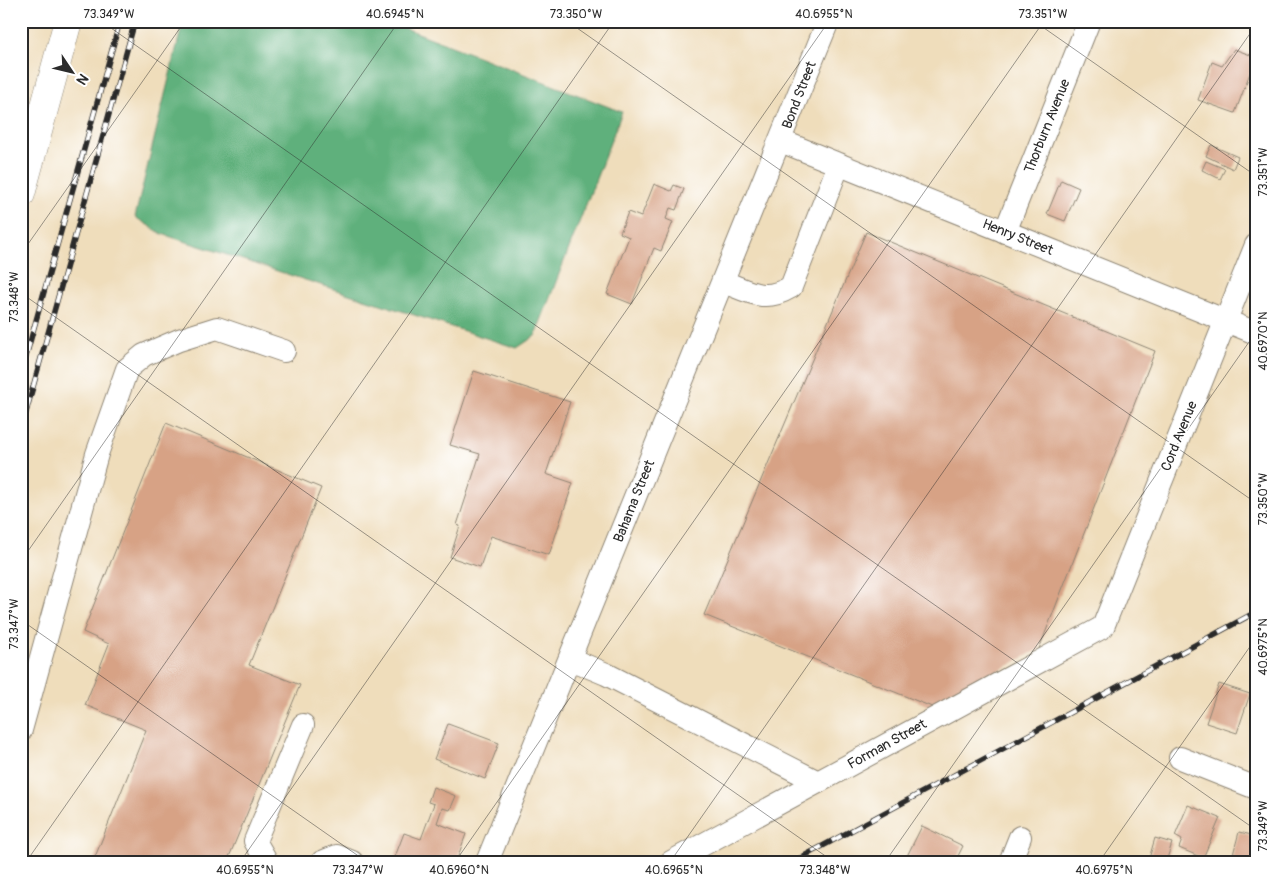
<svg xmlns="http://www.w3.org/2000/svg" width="1277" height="883" viewBox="0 0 1277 883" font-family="Pangolin,sans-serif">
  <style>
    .forest { fill: #5fb07b; stroke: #456e53 }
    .building { fill: #d7a285 }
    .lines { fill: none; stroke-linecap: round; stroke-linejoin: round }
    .minor-casing { stroke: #8d8473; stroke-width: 24 }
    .major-casing { stroke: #8d8473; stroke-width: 29 }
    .minor { stroke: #fff; stroke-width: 22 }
    .major { stroke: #fff; stroke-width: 28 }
    .rail-casing { stroke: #2b2b2b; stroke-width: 5.5 }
    .rail { stroke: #fff; stroke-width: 4; stroke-dasharray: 11; stroke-linecap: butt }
    .ticks { fill: none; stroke: #2b2b2b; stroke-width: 1; stroke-opacity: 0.45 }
    .labels { text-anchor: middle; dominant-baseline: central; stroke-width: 4; stroke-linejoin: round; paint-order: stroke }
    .street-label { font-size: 14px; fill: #2b2b2b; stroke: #fff }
    .neatline { fill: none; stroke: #2b2b2b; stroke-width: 2 }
    .ticks-label { font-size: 12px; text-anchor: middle; fill: #2b2b2b }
  </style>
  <rect width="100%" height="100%" fill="#fff"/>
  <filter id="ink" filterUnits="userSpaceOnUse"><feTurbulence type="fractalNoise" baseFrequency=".02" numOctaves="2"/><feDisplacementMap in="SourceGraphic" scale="10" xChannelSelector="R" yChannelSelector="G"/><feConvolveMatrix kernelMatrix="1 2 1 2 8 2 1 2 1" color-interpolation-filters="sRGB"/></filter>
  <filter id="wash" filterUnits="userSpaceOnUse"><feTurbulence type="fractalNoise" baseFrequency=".0096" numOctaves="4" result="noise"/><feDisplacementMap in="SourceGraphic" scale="20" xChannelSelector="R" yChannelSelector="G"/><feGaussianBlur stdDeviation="1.12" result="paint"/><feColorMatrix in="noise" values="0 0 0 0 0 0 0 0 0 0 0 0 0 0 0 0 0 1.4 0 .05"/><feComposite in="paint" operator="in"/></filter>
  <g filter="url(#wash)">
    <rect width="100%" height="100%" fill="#efddbb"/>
    <path class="forest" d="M 183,21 L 387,21 L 622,112 L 535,336 L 517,348 L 162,234 L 135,217 Z"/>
    <g id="blocks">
      <g class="building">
        <path d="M 1234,49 L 1256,57 L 1235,113 L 1198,100 L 1212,62 L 1222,66 Z"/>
        <path d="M 1211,145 L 1238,157 L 1233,169 L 1206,156 Z"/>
        <path d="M 1206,161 L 1225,169 L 1220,179 L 1202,170 Z"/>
        <path d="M 1061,180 L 1079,188 L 1065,221 L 1047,214 Z"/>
        <path d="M 654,184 L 671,191 L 674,185 L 684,189 L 676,210 L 670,208 L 666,219 L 673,222 L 661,251 L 654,248 L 632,304 L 607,294 L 629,237 L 620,233 L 628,212 L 641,217 Z"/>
        <path d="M 866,232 L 1155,351 L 1039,649 L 932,707 L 704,615 Z"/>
        <path d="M 474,371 L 570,402 L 546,474 L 573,483 L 549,555 L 491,536 L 480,567 L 450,557 L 460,526 L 457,525 L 480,454 L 450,445 Z"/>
        <path d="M 166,423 L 321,488 L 249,665 L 300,685 L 227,862 L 93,862 L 146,730 L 85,705 L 109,644 L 83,632 Z"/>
        <path d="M 1219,684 L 1250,694 L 1237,733 L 1206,723 Z"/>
        <path d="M 448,724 L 499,743 L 485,779 L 434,759 Z"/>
        <path d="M 433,787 L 456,796 L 450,810 L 442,808 L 437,823 L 466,834 L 456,862 L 393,862 L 404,833 L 421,839 L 434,804 L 428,802 Z"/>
        <path d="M 1188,805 L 1220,818 L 1203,858 L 1179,848 L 1182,840 L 1175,836 Z"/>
        <path d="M 922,826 L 963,846 L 955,862 L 920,862 L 907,856 Z"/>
        <path d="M 1239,832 L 1256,836 L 1256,862 L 1231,862 Z"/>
        <path d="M 1155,838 L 1172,843 L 1166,862 L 1148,862 Z"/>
      </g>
    </g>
  </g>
  <g filter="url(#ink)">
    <use href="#blocks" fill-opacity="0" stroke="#8d8473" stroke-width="1"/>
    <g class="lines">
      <defs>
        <g id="minor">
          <path d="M 781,141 L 1256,333"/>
          <path d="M 1005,232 L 1089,21"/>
          <path d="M 724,282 C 750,292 764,303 791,287 L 839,164"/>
          <path d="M 570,659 L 606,674 L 818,782"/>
          <path d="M 21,730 L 97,454 L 127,369 L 144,355 L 179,340 L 217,328 L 284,351"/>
          <path d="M 1180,758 L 1256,788"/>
          <path d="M 267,862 L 255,841 L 303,725"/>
          <path d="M 322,862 L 337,856 L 352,862"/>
          <path d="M 487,862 L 828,21"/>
          <path d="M 671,862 L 1103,627 L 1256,245"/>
          <path d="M 1010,862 L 1020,837"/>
        </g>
        <path id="major" d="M 21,194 L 68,21"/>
      </defs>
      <use href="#minor" class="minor-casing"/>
      <use href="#major" class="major-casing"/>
      <use href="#minor" class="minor"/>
      <use href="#major" class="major"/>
      <defs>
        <g id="rail">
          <path d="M 21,374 L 120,21"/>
          <path d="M 21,430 L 135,21"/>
          <path d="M 793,862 L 1256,612"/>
        </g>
      </defs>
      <use href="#rail" class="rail-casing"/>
      <use href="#rail" class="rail"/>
    </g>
  </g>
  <path class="ticks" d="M 101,21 L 1256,830M 567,21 L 1256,503M 1034,21 L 1256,176M 21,254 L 185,21M 21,293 L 834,862M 21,561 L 399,21M 21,620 L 367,862M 26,862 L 614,21M 240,862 L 829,21M 455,862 L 1044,21M 670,862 L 1256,25M 885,862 L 1256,332M 1099,862 L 1256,638"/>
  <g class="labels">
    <g class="street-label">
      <text transform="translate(799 95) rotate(-69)">Bond Street</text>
      <text transform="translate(1047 126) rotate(-68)">Thorburn Avenue</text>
      <text transform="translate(1018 237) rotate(22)">Henry Street</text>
      <text transform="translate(1179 436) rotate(-68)">Cord Avenue</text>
      <text transform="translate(634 501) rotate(-68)">Bahama Street</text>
      <text transform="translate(887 744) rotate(-29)">Forman Street</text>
    </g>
  </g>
  <rect width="1277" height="883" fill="none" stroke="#fff" stroke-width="55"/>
  <g transform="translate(72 72) rotate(125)" stroke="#ffffff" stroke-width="4" paint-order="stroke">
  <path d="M0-4L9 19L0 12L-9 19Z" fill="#2b2b2b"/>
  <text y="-8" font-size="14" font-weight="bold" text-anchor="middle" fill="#2b2b2b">N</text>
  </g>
  <rect x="28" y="28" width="1222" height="828" class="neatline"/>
  <g class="ticks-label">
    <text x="109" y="18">73.349°W</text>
    <text x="395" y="18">40.6945°N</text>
    <text x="576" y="18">73.350°W</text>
    <text x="824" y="18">40.6955°N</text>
    <text x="1043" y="18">73.351°W</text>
    <text transform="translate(1263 172) rotate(-90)" y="4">73.351°W</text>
    <text transform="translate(14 297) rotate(-90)" y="4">73.348°W</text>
    <text transform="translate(1263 341) rotate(-90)" y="4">40.6970°N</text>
    <text transform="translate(1263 499) rotate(-90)" y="4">73.350°W</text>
    <text transform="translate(14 624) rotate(-90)" y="4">73.347°W</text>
    <text transform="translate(1263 647) rotate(-90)" y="4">40.6975°N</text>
    <text transform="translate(1263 826) rotate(-90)" y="4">73.349°W</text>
    <text x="245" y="874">40.6955°N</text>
    <text x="358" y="874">73.347°W</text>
    <text x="459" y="874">40.6960°N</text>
    <text x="674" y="874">40.6965°N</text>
    <text x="825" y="874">73.348°W</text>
    <text x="1104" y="874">40.6975°N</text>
  </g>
</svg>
